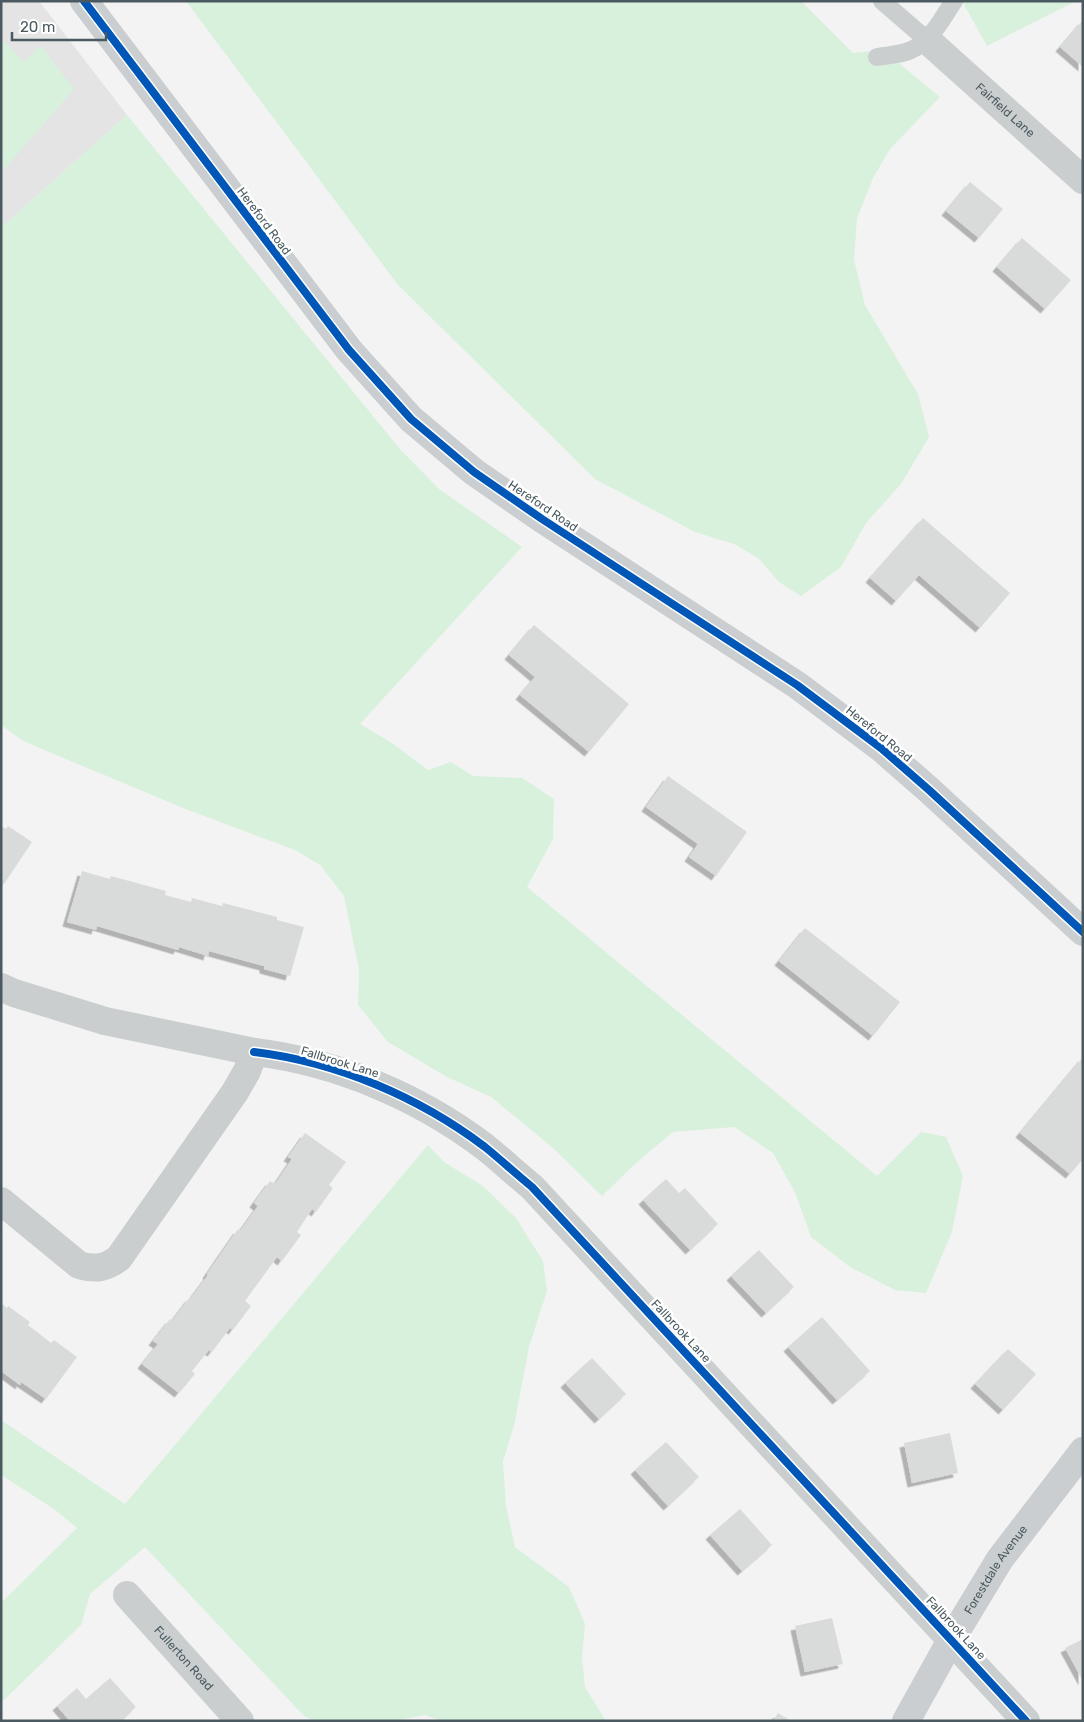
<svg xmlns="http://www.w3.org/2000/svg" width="1084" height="1722" viewBox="0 0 1084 1722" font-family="Rubik,sans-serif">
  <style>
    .education { fill: #e5e4e5 }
    .green { fill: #d8f1dd }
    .building { fill: #d9dbdb; filter: url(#shadow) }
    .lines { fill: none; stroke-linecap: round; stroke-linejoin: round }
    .lane { stroke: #cacecf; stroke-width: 18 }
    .street { stroke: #cacecf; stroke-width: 28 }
    .secondary { stroke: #cbced0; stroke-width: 28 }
    .cycleway-casing { stroke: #fff; stroke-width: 11 }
    .cycleway { stroke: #0057b8; stroke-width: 8 }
    .labels { text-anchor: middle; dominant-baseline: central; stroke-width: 5; stroke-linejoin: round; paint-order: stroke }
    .street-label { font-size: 12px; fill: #4a5a60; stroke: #fff }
  </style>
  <defs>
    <filter id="shadow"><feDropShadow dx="-4.5" dy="4.5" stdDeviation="0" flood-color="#0004"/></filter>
  </defs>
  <rect width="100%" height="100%" fill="#f3f3f3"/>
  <path class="education" d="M 1,1 L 39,1 L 127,115 L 1,228 Z"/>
  <g class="green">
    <path d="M 186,1 L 801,1 L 853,53 L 883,50 L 940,97 L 890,149 L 873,178 L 857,218 L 854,260 L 865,305 L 918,394 L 929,437 L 901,484 L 866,523 L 841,567 L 801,596 L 779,582 L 758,558 L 734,544 L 695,532 L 595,479 L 398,285 Z"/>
    <path d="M 962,1 L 1076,1 L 987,46 Z"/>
    <path d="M 1,37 L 24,62 L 41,46 L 74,89 L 1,173 Z"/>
    <path d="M 127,115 L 400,449 L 439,489 L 522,547 L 360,724 L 392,743 L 428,770 L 451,762 L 473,776 L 522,778 L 554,799 L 553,839 L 527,887 L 877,1176 L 921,1132 L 946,1137 L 963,1176 L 952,1232 L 926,1293 L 895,1290 L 850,1267 L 811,1237 L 795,1192 L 773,1153 L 734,1127 L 673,1132 L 636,1163 L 602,1196 L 553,1148 L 491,1097 L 447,1077 L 388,1042 L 358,1005 L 359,970 L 344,896 L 320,865 L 295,850 L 183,808 L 23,741 L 1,725 L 1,228 Z"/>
    <path d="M 428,1145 L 444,1162 L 483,1186 L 516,1218 L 543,1261 L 547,1291 L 529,1347 L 514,1426 L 503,1461 L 506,1506 L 515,1547 L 569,1587 L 585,1624 L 582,1657 L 585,1687 L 606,1721 L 442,1721 L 425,1715 L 393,1721 L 314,1721 L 304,1716 L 145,1547 L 90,1594 L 81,1625 L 1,1703 L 1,1603 L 77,1528 L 54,1509 L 1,1475 L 1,1420 L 125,1504 Z"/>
  </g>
  <g class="building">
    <path d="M 1083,20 L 1083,67 L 1060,47 Z"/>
    <path d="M 970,182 L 1003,209 L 979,238 L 946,211 Z"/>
    <path d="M 1022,238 L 1071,280 L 1045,309 L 997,267 Z"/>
    <path d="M 923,518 L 1010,593 L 980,628 L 919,575 L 896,601 L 870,578 Z"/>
    <path d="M 534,625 L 629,704 L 589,752 L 520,695 L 535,677 L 509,655 Z"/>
    <path d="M 668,776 L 747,832 L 716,876 L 689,857 L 698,844 L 646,807 Z"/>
    <path d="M 1,826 L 6,829 L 8,826 L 32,842 L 4,884 L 1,882 Z"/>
    <path d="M 82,871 L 110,879 L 111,876 L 166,891 L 165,895 L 191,902 L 192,898 L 222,906 L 223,903 L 277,917 L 277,920 L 304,927 L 290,976 L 264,969 L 264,966 L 209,951 L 208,956 L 179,947 L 178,950 L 97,926 L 96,930 L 67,922 Z"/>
    <path d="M 805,928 L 900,1002 L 873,1036 L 779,961 Z"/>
    <path d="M 1083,1057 L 1083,1159 L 1070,1174 L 1020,1133 Z"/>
    <path d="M 305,1133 L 346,1162 L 329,1185 L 333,1188 L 316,1212 L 312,1209 L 297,1232 L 301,1235 L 282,1261 L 277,1257 L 245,1301 L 251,1306 L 233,1330 L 230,1328 L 212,1352 L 209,1350 L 192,1371 L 195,1374 L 179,1393 L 142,1364 L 158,1344 L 153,1341 L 170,1319 L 172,1321 L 190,1297 L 191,1298 L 208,1275 L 207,1274 L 238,1229 L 240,1231 L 258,1206 L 254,1203 L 270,1181 L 275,1184 L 292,1159 L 288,1157 Z"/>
    <path d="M 666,1179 L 679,1193 L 685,1188 L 718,1224 L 690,1250 L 643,1200 Z"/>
    <path d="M 759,1250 L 794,1287 L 766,1313 L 731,1276 Z"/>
    <path d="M 1,1303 L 7,1308 L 8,1306 L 30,1322 L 28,1325 L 51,1343 L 54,1340 L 77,1357 L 46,1399 L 21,1382 L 20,1385 L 1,1371 Z"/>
    <path d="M 822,1317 L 870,1371 L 837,1400 L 788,1347 Z"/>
    <path d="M 1008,1349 L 1036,1374 L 1003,1410 L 975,1384 Z"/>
    <path d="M 592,1358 L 626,1394 L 599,1419 L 565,1383 Z"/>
    <path d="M 950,1433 L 958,1473 L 912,1483 L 904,1443 Z"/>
    <path d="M 666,1442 L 699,1477 L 668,1506 L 635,1470 Z"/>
    <path d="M 740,1509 L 772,1545 L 742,1571 L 710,1535 Z"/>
    <path d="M 832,1618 L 843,1664 L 805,1672 L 795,1626 Z"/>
    <path d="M 1083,1639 L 1083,1681 L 1065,1648 Z"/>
    <path d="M 110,1678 L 136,1707 L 121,1721 L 70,1721 L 57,1706 L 77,1688 L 86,1699 Z"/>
    <path d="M 778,1713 L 791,1721 L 773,1721 Z"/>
  </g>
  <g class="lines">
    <g class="lane">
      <path d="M 882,1 L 927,40"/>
      <path d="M 877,57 C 888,55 900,55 911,50 C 931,42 942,18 954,1"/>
    </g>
    <g class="street">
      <path id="s1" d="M 927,40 L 1083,180"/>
      <path d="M 1,987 L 14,993 L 105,1021 L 254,1052 L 247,1071 L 235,1092 L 119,1258 C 106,1268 95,1270 79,1265 L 1,1201"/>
      <path d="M 254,1052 C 337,1062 419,1097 485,1147 C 501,1160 516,1174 532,1187 L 1026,1721"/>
      <path id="s2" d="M 127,1595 L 240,1721"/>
    </g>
    <g class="secondary">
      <path d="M 84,1 L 349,350 L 411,419 L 474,472 L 542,519 L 797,685 L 881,748 L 929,790 L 1083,932"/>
      <path id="s3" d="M 906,1721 L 951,1640 L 1000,1559 L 1083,1451"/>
    </g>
    <defs>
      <g id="cycleway">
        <path d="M 84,1 L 349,350 L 411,419 L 474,472 L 542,519 L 797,685 L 881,748 L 929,790 L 1083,932"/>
        <path d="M 254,1052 C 337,1062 419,1097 485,1147 C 501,1160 516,1174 532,1187 L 1026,1721"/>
      </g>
    </defs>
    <use href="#cycleway" class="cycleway-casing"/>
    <use href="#cycleway" class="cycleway"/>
  </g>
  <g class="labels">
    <g class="street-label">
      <text stroke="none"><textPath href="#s1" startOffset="105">Fairfield Lane</textPath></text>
      <text transform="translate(264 221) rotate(53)">Hereford Road</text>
      <text transform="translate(543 506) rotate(34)">Hereford Road</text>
      <text transform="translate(879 734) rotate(39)">Hereford Road</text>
      <text transform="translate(340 1062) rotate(17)">Fallbrook Lane</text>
      <text transform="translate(681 1331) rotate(47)">Fallbrook Lane</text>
      <text stroke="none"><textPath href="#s3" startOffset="176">Forestdale Avenue</textPath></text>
      <text transform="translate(956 1628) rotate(47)">Fallbrook Lane</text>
      <text stroke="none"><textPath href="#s2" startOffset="85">Fullerton Road</textPath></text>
    </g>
  </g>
  <rect width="1084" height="1722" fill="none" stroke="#4a5a60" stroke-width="5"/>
  <path d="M12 32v8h94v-8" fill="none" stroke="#4a5a60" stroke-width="2.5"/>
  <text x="20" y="32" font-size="15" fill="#4a5a60" stroke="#ffffff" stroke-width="4" paint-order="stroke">20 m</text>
</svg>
